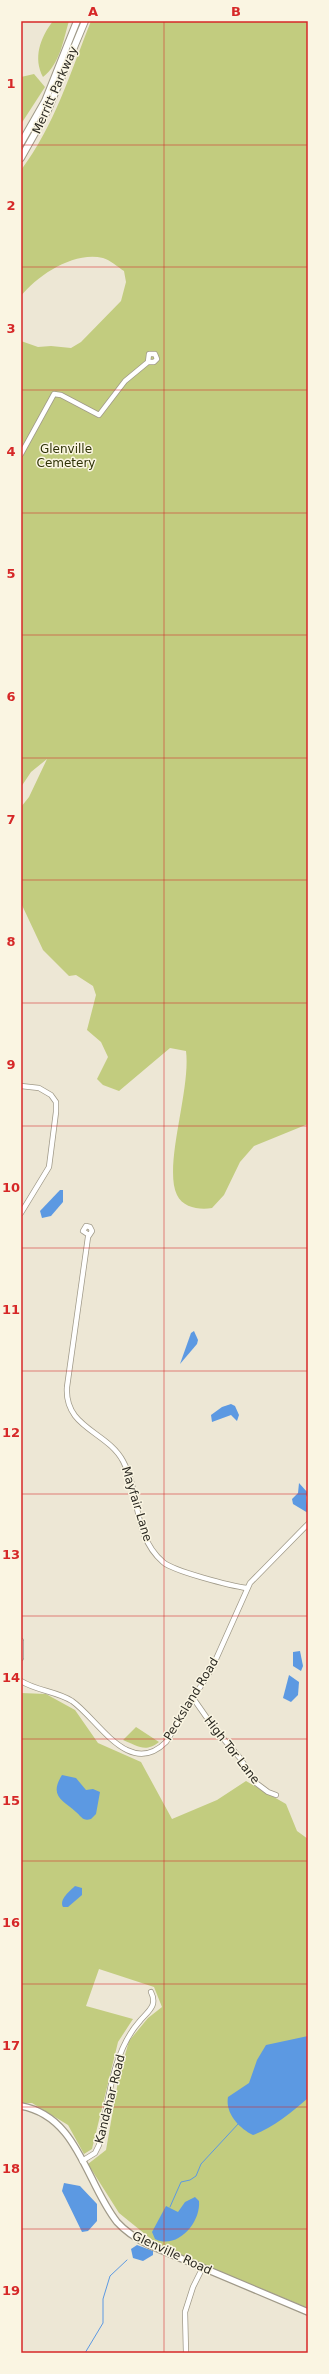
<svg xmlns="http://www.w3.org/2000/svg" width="329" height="2374" viewBox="0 0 329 2374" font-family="'DejaVu Sans',sans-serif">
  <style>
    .green { fill: #c2cc7f }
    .water { fill: #5c99e2 }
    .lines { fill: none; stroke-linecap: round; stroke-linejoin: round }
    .stream { stroke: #5c99e2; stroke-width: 1 }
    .minor-casing { stroke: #a09a89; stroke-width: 6 }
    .major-casing { stroke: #a09a89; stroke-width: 8 }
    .highway-casing { stroke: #a09a89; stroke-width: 8 }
    .minor { stroke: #fff; stroke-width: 4.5 }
    .major { stroke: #fff; stroke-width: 5.5 }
    .highway { stroke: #fff; stroke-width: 6 }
    .grid { fill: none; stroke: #d62828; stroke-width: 1; stroke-opacity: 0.55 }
    .labels { text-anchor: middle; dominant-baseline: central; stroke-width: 3; stroke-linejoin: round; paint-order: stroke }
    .street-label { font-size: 12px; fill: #2b2922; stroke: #faf5e2 }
    .park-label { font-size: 12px; fill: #2e3206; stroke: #faf5e2 }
    .neatline { fill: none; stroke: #d62828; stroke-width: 1.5 }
    .grid-label { font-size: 13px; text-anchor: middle; font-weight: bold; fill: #d62828 }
  </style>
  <rect width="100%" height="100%" fill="#ede7d5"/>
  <g class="green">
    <path d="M 53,21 L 69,21 C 63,41 60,64 43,77 C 33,58 40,38 53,21 Z"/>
    <path d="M 91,21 L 308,21 L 308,1124 L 254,1146 L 240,1162 L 224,1195 L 212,1208 C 200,1210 183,1208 177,1195 C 163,1166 191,1090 186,1051 L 170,1048 L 119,1091 L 103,1085 L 97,1079 L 108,1057 L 101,1042 L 87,1030 L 96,995 L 93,986 L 76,975 L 69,976 L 43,950 L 21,903 L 21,807 L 29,797 L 47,759 L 31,772 L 21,787 L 21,341 L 38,347 L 51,346 L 71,348 L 81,342 L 121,301 L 126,282 L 124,271 C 118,267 110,260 103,258 C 74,251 38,275 21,296 L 21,170 C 54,127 71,71 91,21 Z"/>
    <path d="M 34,74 L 45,87 L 21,124 L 21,77 Z"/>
    <path d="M 21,1693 L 46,1694 L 75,1710 L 98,1743 L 141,1762 L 172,1819 L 217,1800 L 246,1781 L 286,1804 L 297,1831 L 308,1839 L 308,2308 L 161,2247 L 119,2213 L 88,2164 L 106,2150 L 119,2076 L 129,2041 L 148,2018 L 162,2007 L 154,1987 L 99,1969 L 86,2006 L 133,2019 L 118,2042 L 92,2149 L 84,2154 L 68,2125 L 32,2103 L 21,2103 Z"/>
    <path d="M 136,1727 L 159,1742 C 145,1753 138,1746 123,1740 Z"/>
  </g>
  <g class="water">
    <path d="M 60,1190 L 63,1190 L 63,1202 L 51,1216 L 42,1218 L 40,1211 Z"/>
    <path d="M 194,1331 L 198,1340 L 197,1344 L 180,1364 L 191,1333 Z"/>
    <path d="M 231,1404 L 235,1406 L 239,1415 L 237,1421 L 231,1415 L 212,1422 L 211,1415 L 222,1407 Z"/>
    <path d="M 299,1483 L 308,1493 L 306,1497 L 308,1513 L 293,1504 L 292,1499 L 298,1493 Z"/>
    <path d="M 300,1651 L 303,1666 L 301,1671 L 293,1666 L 293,1652 Z"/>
    <path d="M 289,1675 L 299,1682 L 298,1695 L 291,1702 L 283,1698 Z"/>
    <path d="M 62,1775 L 76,1778 L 86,1790 L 93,1789 L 100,1792 L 96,1814 L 91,1819 C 83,1822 81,1816 76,1812 C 62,1800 49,1796 62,1775 Z"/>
    <path d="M 75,1886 L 82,1888 L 82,1895 L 68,1907 L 63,1907 C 59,1899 70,1891 75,1886 Z"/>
    <path d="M 308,2036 L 308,2098 C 292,2112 273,2128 253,2135 C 239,2128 225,2113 228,2097 L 249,2083 L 257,2060 L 266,2045 Z"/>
    <path d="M 64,2183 L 80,2186 L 97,2204 L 97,2221 L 88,2231 L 82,2232 L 65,2197 L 62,2191 Z"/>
    <path d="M 195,2197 L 199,2201 C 201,2223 177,2250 155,2239 L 152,2232 L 166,2206 L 178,2212 L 185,2202 Z"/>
    <path d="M 137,2245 L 153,2251 L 153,2255 L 143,2261 L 133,2258 L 131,2249 Z"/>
  </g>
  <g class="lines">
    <g class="stream">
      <path d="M 170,2207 L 181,2182 L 190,2180 L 196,2176 L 201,2164 L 239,2123"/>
      <path d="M 85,2353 L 103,2323 L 103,2299 L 110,2276 L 127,2260"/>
    </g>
    <defs>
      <g id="minor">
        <path d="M 21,454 L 54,394 L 61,395 L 99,415 L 125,381 L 148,362 L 154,362 L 157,359 L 155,354 L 149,354 L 148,362"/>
        <path d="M 21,1086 L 39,1088 L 51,1095 L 56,1102 L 56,1112 L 49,1167 L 21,1213"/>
        <path d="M 89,1235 L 83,1231 L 86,1226 L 90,1227 L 92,1231 L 88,1237 L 67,1387 C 64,1428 107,1431 123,1461 C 141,1494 132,1535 163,1562 C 173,1571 231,1586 247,1588"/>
        <path d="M 21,1641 L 21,1658"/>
        <path d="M 21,1681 C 37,1691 56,1691 72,1701 C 98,1719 129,1779 166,1742 L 212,1668 L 250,1583 L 308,1524"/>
        <path d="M 193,1698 L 214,1728 L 240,1758 L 256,1783 L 268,1792 L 276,1795"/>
        <path d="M 82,2161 L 95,2153 L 99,2145 C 108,2106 111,2054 139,2022 C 148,2011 158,2006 151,1992"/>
        <path d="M 186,2353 L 185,2312 L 193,2287 L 203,2267"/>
      </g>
      <path id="major" d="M 21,2106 C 78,2116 86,2183 117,2222 C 126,2232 137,2239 149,2245 L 308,2312"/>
      <g id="highway">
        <path d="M 21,143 L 45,101 L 77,21"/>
        <path d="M 21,158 L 48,110 L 85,21"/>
      </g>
    </defs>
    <use href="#minor" class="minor-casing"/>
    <use href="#major" class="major-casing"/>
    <use href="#highway" class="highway-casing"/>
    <use href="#minor" class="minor"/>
    <use href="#major" class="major"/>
    <use href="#highway" class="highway"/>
  </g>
  <path class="grid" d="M 164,21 L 164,2353M 21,145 L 308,145M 21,267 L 308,267M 21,390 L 308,390M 21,513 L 308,513M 21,635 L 308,635M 21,758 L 308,758M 21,880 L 308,880M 21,1003 L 308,1003M 21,1126 L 308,1126M 21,1248 L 308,1248M 21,1371 L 308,1371M 21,1494 L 308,1494M 21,1616 L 308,1616M 21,1739 L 308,1739M 21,1861 L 308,1861M 21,1984 L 308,1984M 21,2107 L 308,2107M 21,2229 L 308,2229"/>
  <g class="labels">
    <g class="street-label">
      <text transform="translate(55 90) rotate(-66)">Merritt Parkway</text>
      <text transform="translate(137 1504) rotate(73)">Mayfair Lane</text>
      <text transform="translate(191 1699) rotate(-59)">Pecksland Road</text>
      <text transform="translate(232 1750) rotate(52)">High Tor Lane</text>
      <text transform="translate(110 2099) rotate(-76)">Kandahar Road</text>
      <text transform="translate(172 2253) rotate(25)">Glenville Road</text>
    </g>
    <g class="park-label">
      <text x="66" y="449">Glenville<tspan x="66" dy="14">Cemetery</tspan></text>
    </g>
  </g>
  <rect width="329" height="2374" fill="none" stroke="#faf5e2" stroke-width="44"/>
  <rect x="22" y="22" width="285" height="2330" class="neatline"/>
  <g class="grid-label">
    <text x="93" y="16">A</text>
    <text x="236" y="16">B</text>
    <text x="11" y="88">1</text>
    <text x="11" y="210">2</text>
    <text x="11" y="333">3</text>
    <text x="11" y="456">4</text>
    <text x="11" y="578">5</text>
    <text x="11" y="701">6</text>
    <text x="11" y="824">7</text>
    <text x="11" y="946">8</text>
    <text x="11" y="1069">9</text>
    <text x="11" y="1192">10</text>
    <text x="11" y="1314">11</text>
    <text x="11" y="1437">12</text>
    <text x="11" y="1559">13</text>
    <text x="11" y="1682">14</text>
    <text x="11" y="1805">15</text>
    <text x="11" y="1927">16</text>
    <text x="11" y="2050">17</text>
    <text x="11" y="2173">18</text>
    <text x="11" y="2295">19</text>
  </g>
</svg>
